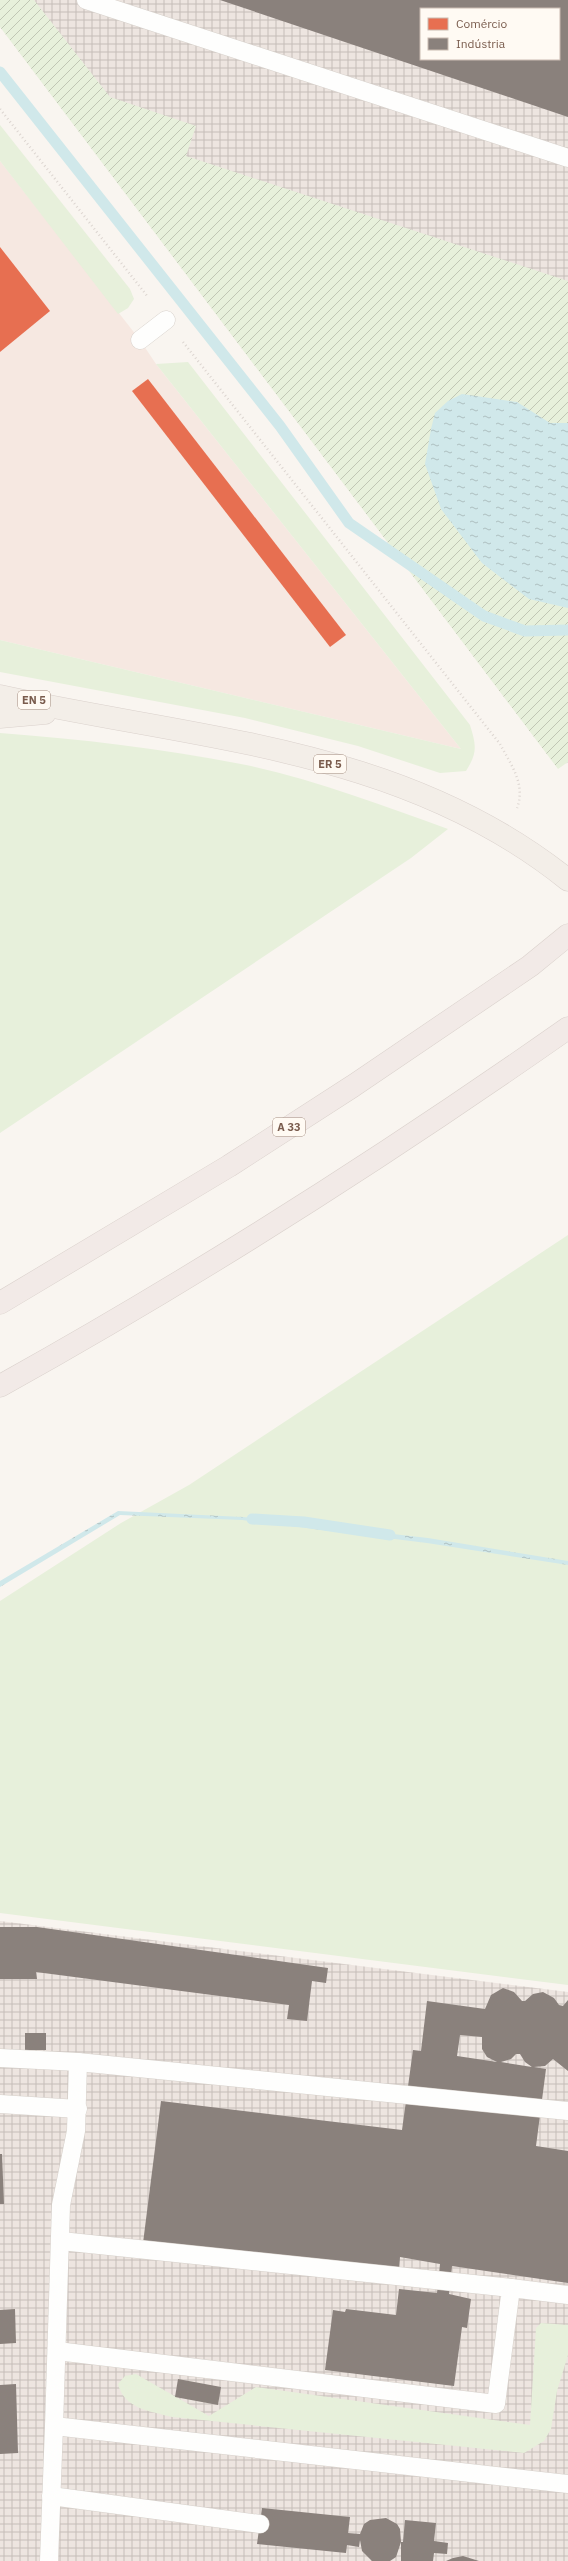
<svg xmlns="http://www.w3.org/2000/svg" width="568" height="2561" viewBox="0 0 568 2561" font-family="'IBM Plex Sans',sans-serif">
  <style>
    .commercial { fill: #f6e8e1 }
    .industrial { fill: url(#industrial-grid); fill-rule: evenodd }
    .grass { fill: #e7f0db }
    .garden { fill: url(#garden-furrows) }
    .water { fill: url(#water-ripples) }
    .shops { fill: #e76f51 }
    .industry { fill: #8a817c; fill-rule: evenodd }
    .lines { fill: none; stroke-linecap: round; stroke-linejoin: round }
    .stream { stroke: #d0e8ea; stroke-width: 11 }
    .lane-casing { stroke: #d7d1cb; stroke-width: 19 }
    .primary-casing { stroke: #dad1cc; stroke-width: 23 }
    .highway-casing { stroke: #dad1cc; stroke-width: 23 }
    .path { stroke: #dcd5d0; stroke-width: 2.5; stroke-dasharray: 1 3; stroke-linecap: butt }
    .lane { stroke: #fefefd; stroke-width: 18 }
    .primary { stroke: #f3eee8; stroke-width: 22 }
    .highway { stroke: #f2eae7; stroke-width: 22 }
    .labels { text-anchor: middle; dominant-baseline: central; stroke-width: 4; stroke-linejoin: round; paint-order: stroke }
    .shield { fill: #fffaf3; stroke: #a28b7f; stroke-width: 1 }
    .shield-label { font-size: 11px; font-weight: bold; fill: #7a5c4d }
  </style>
  <defs>
    <pattern id="industrial-grid" width="8" height="8" patternUnits="userSpaceOnUse"><rect width="8" height="8" fill="#ede5e0"/><path d="M0 4h8M4 0v8" fill="none" stroke="#c5bdb8"/></pattern>
    <pattern id="garden-furrows" width="10" height="10" patternUnits="userSpaceOnUse"><rect width="10" height="10" fill="#e7f0db"/><path d="M-1 1l2-2M0 10L10 0M9 11l2-2" fill="none" stroke="#c0c6b4"/></pattern>
    <pattern id="water-ripples" width="26" height="14" patternUnits="userSpaceOnUse"><rect width="26" height="14" fill="#d0e8ea"/><path d="M2 4q2-2 4 0t4 0M15 11q2-2 4 0t4 0" fill="none" stroke="#aebfc0"/></pattern>
  </defs>
  <rect width="100%" height="100%" fill="#f9f5f0"/>
  <path class="commercial" d="M 0,161 L 140,340 L 156,364 L 461,749 L 0,640 Z"/>
  <g class="industrial">
    <path d="M 0,0 L 568,0 L 568,762 ZM 421,9 L 559,9 L 559,59 L 421,59 Z"/>
    <path d="M 0,1921 L 568,1992 L 568,2561 L 0,2561 Z"/>
  </g>
  <g class="grass">
    <path d="M 0,125 L 130,289 L 134,299 L 128,308 L 118,314 L 0,161 Z"/>
    <path d="M 188,362 L 470,725 C 476,745 478,752 466,771 L 440,773 L 358,746 L 245,718 L 0,672 L 0,640 L 461,749 L 156,364 Z"/>
    <path d="M 0,733 C 82,739 165,749 246,765 C 315,780 382,805 448,829 L 411,858 L 0,1133 Z"/>
    <path d="M 568,1235 L 568,1985 L 0,1913 L 0,1601 L 121,1523 L 189,1485 Z"/>
    <path d="M 541,2323 L 568,2325 L 568,2355 L 557,2391 L 551,2429 L 544,2441 L 524,2453 L 172,2417 C 150,2411 124,2409 118,2384 L 125,2376 L 136,2374 L 209,2416 L 256,2387 L 530,2425 L 536,2328 Z"/>
  </g>
  <path class="garden" d="M 0,0 L 34,0 L 110,97 L 196,126 L 186,156 L 568,281 L 568,762 L 558,769 L 0,27 Z"/>
  <g class="water">
    <path d="M 462,394 L 517,402 L 550,423 L 568,423 L 568,608 L 529,599 L 482,563 L 441,509 L 425,464 L 431,429 L 435,413 L 448,401 Z"/>
    <path d="M 118,1511 L 243,1517 L 428,1538 L 568,1561 L 568,1565 L 427,1543 L 242,1520 L 120,1515 L 0,1587 L 0,1581 Z"/>
  </g>
  <g class="shops">
    <path d="M 0,247 L 50,311 L 0,352 Z"/>
    <path d="M 148,379 L 346,635 L 330,647 L 132,391 Z"/>
  </g>
  <g class="industry">
    <path d="M 220,0 L 568,0 L 568,117 ZM 421,9 L 559,9 L 559,59 L 421,59 Z"/>
    <path d="M 0,1927 L 37,1927 L 328,1968 L 326,1983 L 312,1981 L 307,2021 L 287,2019 L 289,2005 L 36,1972 L 37,1979 L 0,1979 Z"/>
    <path d="M 503,1988 L 514,1992 L 522,2001 L 525,2001 L 533,1994 L 543,1992 L 554,1998 L 559,2005 L 563,2006 L 568,2000 L 568,2071 L 553,2059 L 545,2066 L 534,2067 L 546,2069 L 536,2146 L 568,2151 L 568,2283 L 452,2266 L 449,2294 L 471,2299 L 467,2328 L 462,2327 L 454,2386 L 325,2370 L 333,2310 L 345,2312 L 346,2309 L 396,2315 L 399,2289 L 437,2293 L 440,2264 L 400,2257 L 399,2271 L 143,2243 L 161,2101 L 402,2130 L 413,2050 L 421,2051 L 427,2001 L 485,2009 L 491,1995 ZM 460,2035 L 482,2037 L 482,2049 L 487,2057 L 497,2062 L 457,2056 ZM 516,2054 L 520,2054 L 525,2062 L 532,2067 L 501,2062 L 511,2059 Z"/>
    <rect x="25" y="2033" width="21" height="17"/>
    <path d="M 0,2154 L 2,2154 L 4,2204 L 0,2204 Z"/>
    <path d="M 15,2309 L 16,2343 L 0,2344 L 0,2310 Z"/>
    <path d="M 178,2379 L 221,2387 L 218,2405 L 175,2397 Z"/>
    <path d="M 16,2384 L 18,2453 L 0,2454 L 0,2385 Z"/>
    <path d="M 262,2508 L 350,2517 L 348,2533 L 360,2534 L 364,2524 L 370,2520 L 386,2518 L 397,2524 L 400,2529 L 401,2542 L 403,2542 L 405,2520 L 436,2523 L 434,2541 L 448,2543 L 447,2554 L 434,2553 L 433,2561 L 401,2561 L 401,2542 L 396,2557 L 390,2561 L 372,2561 L 362,2551 L 360,2540 L 359,2547 L 347,2545 L 346,2553 L 257,2544 Z"/>
    <path d="M 463,2556 L 479,2561 L 446,2561 L 453,2558 Z"/>
  </g>
  <g class="lines">
    <g class="stream">
      <path d="M 0,72 L 280,426 L 349,523 L 484,616 L 525,631 L 568,630"/>
      <path d="M 252,1519 L 304,1522 L 390,1535"/>
    </g>
    <defs>
      <g id="lane">
        <path d="M 86,0 L 568,158"/>
        <path d="M 140,340 L 166,320"/>
        <path d="M 0,2058 L 78,2062 L 568,2111"/>
        <path d="M 78,2062 L 76,2131 L 61,2205 L 54,2426 L 568,2484"/>
        <path d="M 0,2104 L 78,2109"/>
        <path d="M 511,2288 L 568,2295"/>
        <path d="M 57,2351 L 496,2404 L 511,2288 L 61,2241"/>
        <path d="M 51,2496 L 260,2524"/>
        <path d="M 49,2561 L 54,2426"/>
      </g>
      <g id="primary">
        <path d="M 0,696 C 198,740 403,747 568,880"/>
        <path d="M 0,717 L 45,713"/>
      </g>
      <g id="highway">
        <path d="M 0,1303 L 229,1166 L 353,1086 L 530,966 L 568,935"/>
        <path d="M 0,1386 C 196,1277 384,1157 568,1028"/>
      </g>
    </defs>
    <use href="#lane" class="lane-casing"/>
    <use href="#primary" class="primary-casing"/>
    <use href="#highway" class="highway-casing"/>
    <g class="path">
      <path d="M 0,109 L 148,297"/>
      <path d="M 183,342 L 500,744 C 511,765 526,784 517,808"/>
    </g>
    <use href="#lane" class="lane"/>
    <use href="#primary" class="primary"/>
    <use href="#highway" class="highway"/>
  </g>
  <g class="labels">
    <g class="shield">
      <rect x="18" y="691" width="32" height="18" rx="3"/>
      <rect x="314" y="755" width="32" height="18" rx="3"/>
      <rect x="273" y="1118" width="32" height="18" rx="3"/>
    </g>
    <g class="shield-label">
      <text x="34" y="700">EN 5</text>
      <text x="330" y="764">ER 5</text>
      <text x="289" y="1127">A 33</text>
    </g>
  </g>
  <rect x="420" y="8" width="140" height="52" fill="#fffaf3" stroke="#cabbb1"/>
  <rect x="428" y="18" width="20" height="12" fill="#e76f51" stroke="#cabbb1"/>
  <text x="456" y="28" font-size="12" fill="#7a5c4d">Comércio</text>
  <rect x="428" y="38" width="20" height="12" fill="#8a817c" stroke="#cabbb1"/>
  <text x="456" y="48" font-size="12" fill="#7a5c4d">Indústria</text>
</svg>
